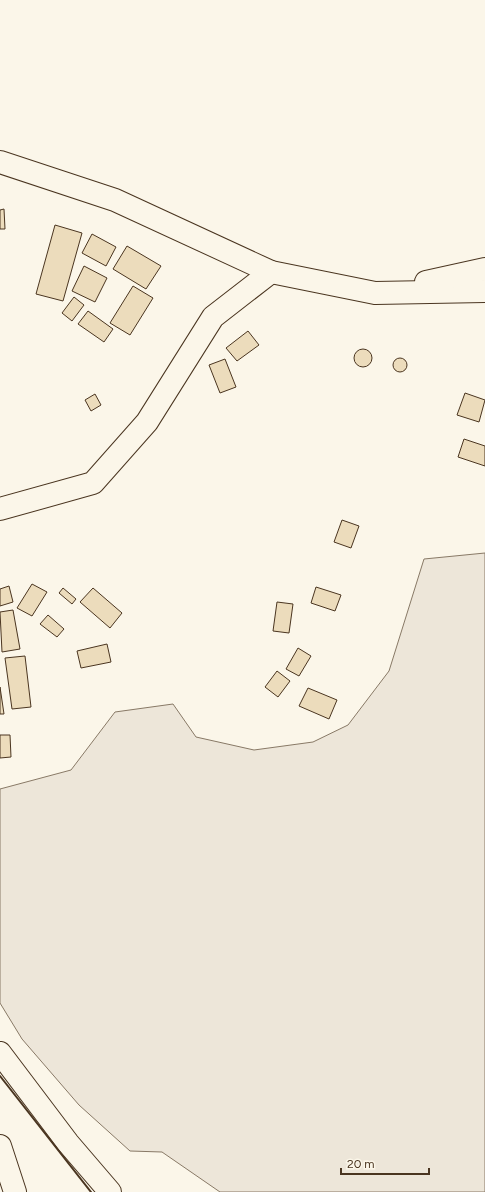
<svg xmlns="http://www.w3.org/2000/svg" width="485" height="1192" viewBox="0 0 485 1192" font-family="Figtree,sans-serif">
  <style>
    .green { fill: #ede6d9; stroke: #887966 }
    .building { fill: #ecdcbc; stroke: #4a3520 }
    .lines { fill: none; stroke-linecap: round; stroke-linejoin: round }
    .minor-casing { stroke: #4a3520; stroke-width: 24 }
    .minor { stroke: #fbf6e9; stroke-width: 22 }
    .wall { stroke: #4a3520; stroke-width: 2 }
  </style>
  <rect width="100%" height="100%" fill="#fbf6e9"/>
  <path class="green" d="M 485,553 L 485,1192 L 220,1192 L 162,1152 L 130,1151 L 79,1105 L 22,1039 L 0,1003 L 0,789 L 71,770 L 115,712 L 173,704 L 196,737 L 254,750 L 313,742 L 348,725 L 389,671 L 424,559 Z"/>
  <g class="building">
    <path d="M 4,209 L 5,229 L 0,229 L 0,210 Z"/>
    <path d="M 55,225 L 82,233 L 63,301 L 36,294 Z"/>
    <path d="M 92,234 L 116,247 L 106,266 L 82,253 Z"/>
    <path d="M 127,246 L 161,266 L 146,289 L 113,269 Z"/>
    <path d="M 84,266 L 107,278 L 95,302 L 72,291 Z"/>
    <path d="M 133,286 L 153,298 L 130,335 L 110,323 Z"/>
    <path d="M 74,297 L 84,305 L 72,321 L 62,313 Z"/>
    <path d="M 88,311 L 113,329 L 104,342 L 78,324 Z"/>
    <path d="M 248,331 L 259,345 L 237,361 L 226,348 Z"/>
    <circle cx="363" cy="358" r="9"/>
    <circle cx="400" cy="365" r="7"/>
    <path d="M 225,359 L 236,387 L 220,393 L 209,365 Z"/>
    <path d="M 465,393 L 485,400 L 479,422 L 457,415 Z"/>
    <path d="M 95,394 L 101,405 L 91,411 L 85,400 Z"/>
    <path d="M 464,439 L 485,446 L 485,466 L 458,457 Z"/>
    <path d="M 342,520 L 359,526 L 351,548 L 334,542 Z"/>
    <path d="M 32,584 L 47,592 L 32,616 L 17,608 Z"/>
    <path d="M 9,586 L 13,602 L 0,606 L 0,589 Z"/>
    <path d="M 316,587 L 341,595 L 335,611 L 311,603 Z"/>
    <path d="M 63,588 L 76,599 L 72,604 L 59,593 Z"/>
    <path d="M 93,588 L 122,613 L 110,628 L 80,602 Z"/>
    <path d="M 277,602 L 293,604 L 289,633 L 273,631 Z"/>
    <path d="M 13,610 L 20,649 L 2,652 L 0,612 Z"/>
    <path d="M 48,615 L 64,629 L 57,637 L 40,624 Z"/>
    <path d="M 107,644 L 111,662 L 81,668 L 77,651 Z"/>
    <path d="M 298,648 L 311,656 L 299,676 L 286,669 Z"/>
    <path d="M 25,656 L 31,707 L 12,709 L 5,658 Z"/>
    <path d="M 277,671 L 290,681 L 278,697 L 265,687 Z"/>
    <path d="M 0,687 L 4,714 L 0,714 Z"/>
    <path d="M 308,688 L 337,700 L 329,719 L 299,706 Z"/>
    <path d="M 0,735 L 10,735 L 11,757 L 0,758 Z"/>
  </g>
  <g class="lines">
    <defs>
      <g id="minor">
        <path d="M 0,162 L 115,200 L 271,272 L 375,293 L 485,291"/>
        <path d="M 426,282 L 485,269"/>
        <path d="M 0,509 L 93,483 L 147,422 L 213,317 L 271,272"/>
        <path d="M 0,1053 L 68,1143 L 110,1192"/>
        <path d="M 0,1146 L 15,1192"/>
      </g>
    </defs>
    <use href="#minor" class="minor-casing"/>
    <use href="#minor" class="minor"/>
    <path class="wall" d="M 0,1076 L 91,1192"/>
  </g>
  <path d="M341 1168v6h88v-6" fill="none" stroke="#4a3520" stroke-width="2"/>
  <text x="347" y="1168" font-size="12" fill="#4a3520" stroke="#fbf6e9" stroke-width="3" paint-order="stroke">20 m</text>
</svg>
